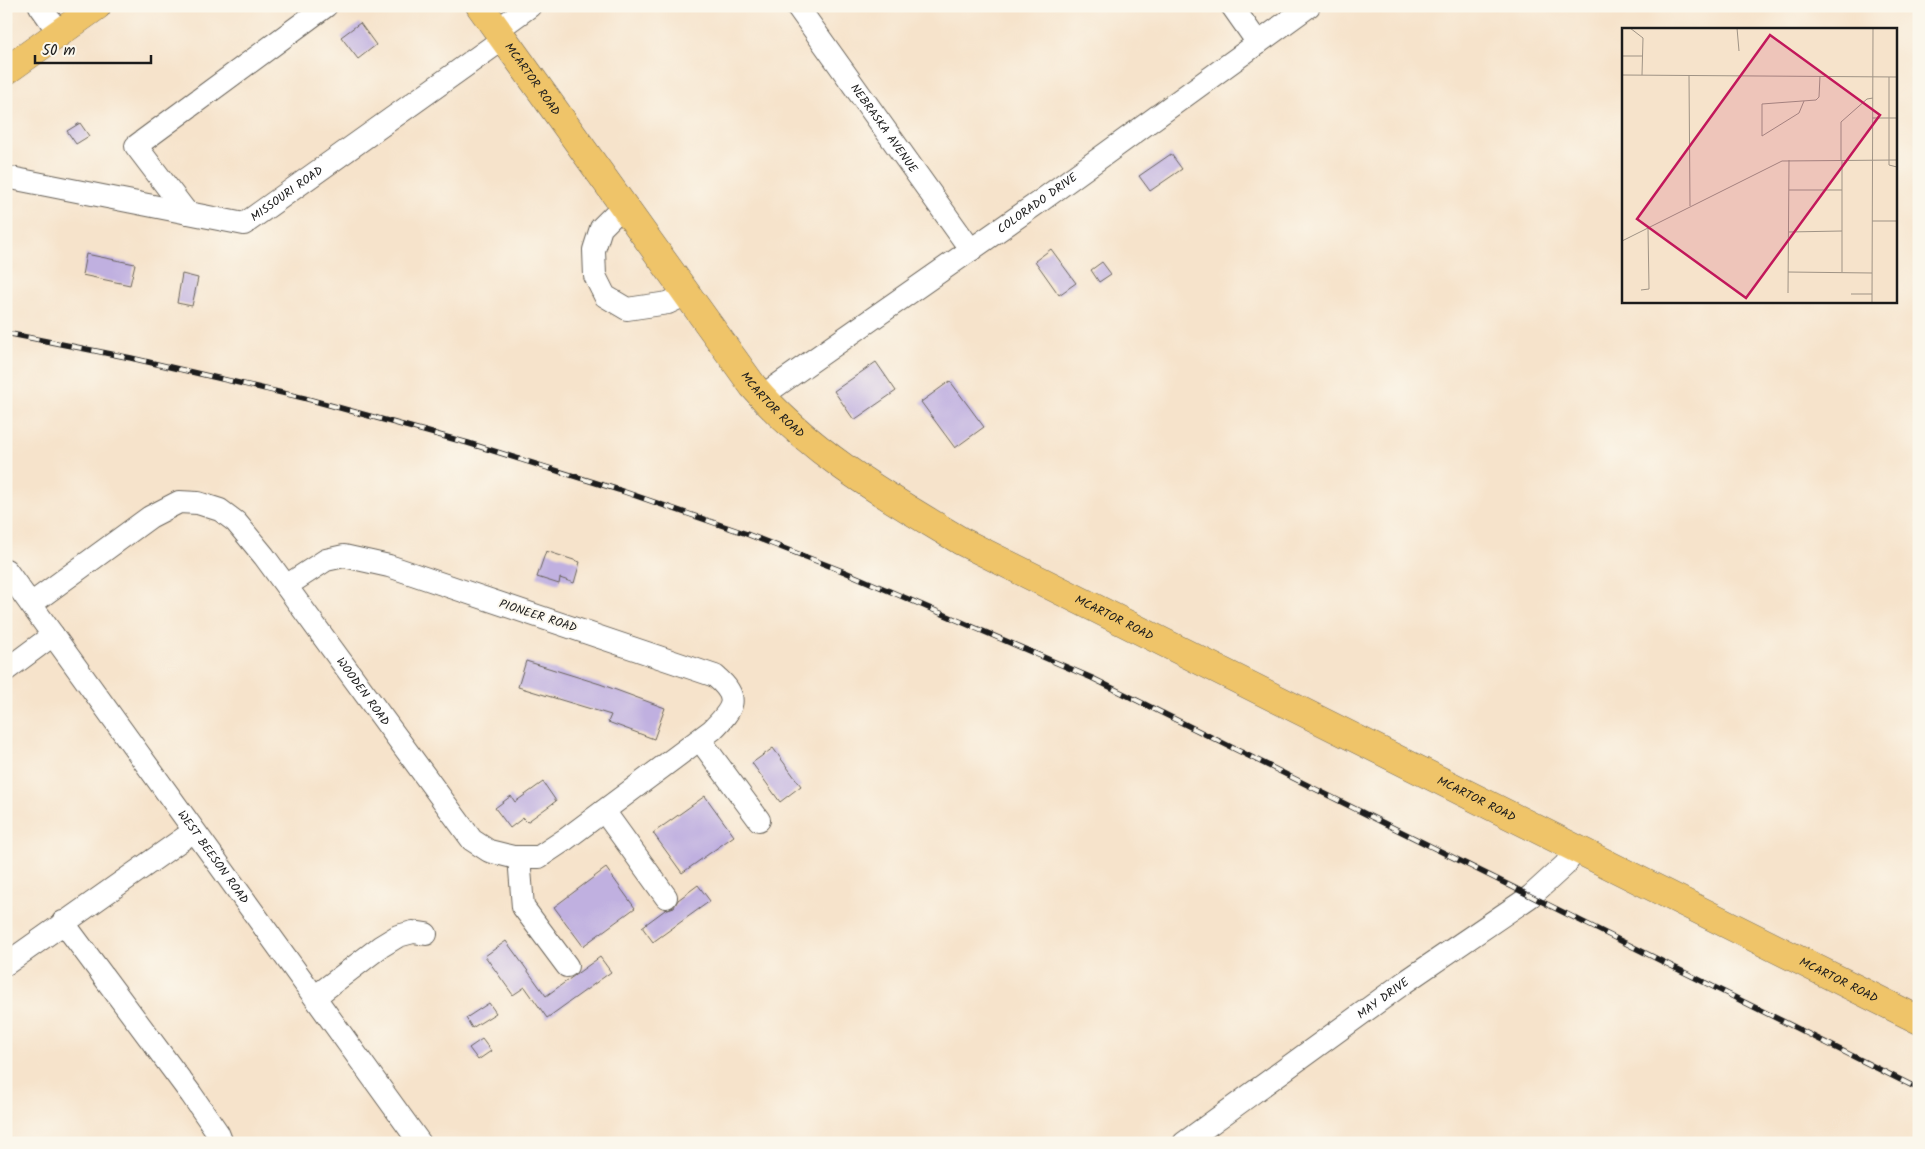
<svg xmlns="http://www.w3.org/2000/svg" width="1925" height="1149" viewBox="0 0 1925 1149" font-family="Kalam,sans-serif">
  <style>
    .building { fill: #c0b0e0 }
    .lines { fill: none; stroke-linecap: round; stroke-linejoin: round }
    .minor-casing { stroke: #686259; stroke-width: 24 }
    .major-casing { stroke: #686259; stroke-width: 29 }
    .minor { stroke: #fff; stroke-width: 22 }
    .major { stroke: #efc469; stroke-width: 28 }
    .rail-casing { stroke: #1c1c1c; stroke-width: 5.5 }
    .rail { stroke: #fbf7ec; stroke-width: 4; stroke-dasharray: 11; stroke-linecap: butt }
    .labels { text-anchor: middle; dominant-baseline: central; stroke-width: 4; stroke-linejoin: round; paint-order: stroke }
    .street-label { font-size: 12px; fill: #1c1c1c; stroke: #fbf7ec }
    .inset-road { fill: none; stroke: #9f9385; stroke-width: 1 }
    .view { fill: #c2185b; fill-opacity: 0.15; stroke: #c2185b; stroke-width: 2.5 }
    .inset-edge { fill: none; stroke: #1c1c1c; stroke-width: 2.5 }
  </style>
  <rect width="100%" height="100%" fill="#fbf7ec"/>
  <filter id="ink" filterUnits="userSpaceOnUse"><feTurbulence type="fractalNoise" baseFrequency=".02" numOctaves="2"/><feDisplacementMap in="SourceGraphic" scale="10" xChannelSelector="R" yChannelSelector="G"/><feConvolveMatrix kernelMatrix="1 2 1 2 8 2 1 2 1" color-interpolation-filters="sRGB"/></filter>
  <filter id="wash" filterUnits="userSpaceOnUse"><feTurbulence type="fractalNoise" baseFrequency=".0096" numOctaves="4" result="noise"/><feDisplacementMap in="SourceGraphic" scale="20" xChannelSelector="R" yChannelSelector="G"/><feGaussianBlur stdDeviation="1.12" result="paint"/><feColorMatrix in="noise" values="0 0 0 0 0 0 0 0 0 0 0 0 0 0 0 0 0 1.4 0 .05"/><feComposite in="paint" operator="in"/></filter>
  <g filter="url(#wash)">
    <rect width="100%" height="100%" fill="#f6e3cb"/>
    <g id="blocks">
      <g class="building">
        <path d="M 360,23 L 376,45 L 358,59 L 341,37 Z"/>
        <path d="M 80,123 L 89,136 L 76,144 L 67,131 Z"/>
        <path d="M 1171,154 L 1182,169 L 1150,191 L 1139,176 Z"/>
        <path d="M 1051,249 L 1076,283 L 1059,295 L 1035,261 Z"/>
        <path d="M 86,254 L 135,264 L 130,285 L 82,275 Z"/>
        <path d="M 1102,262 L 1111,274 L 1099,282 L 1091,270 Z"/>
        <path d="M 182,274 L 198,278 L 192,306 L 177,303 Z"/>
        <path d="M 876,362 L 896,391 L 854,420 L 834,391 Z"/>
        <path d="M 950,381 L 984,427 L 955,448 L 921,402 Z"/>
        <path d="M 546,551 L 580,562 L 574,583 L 560,578 L 559,584 L 537,577 Z"/>
        <path d="M 526,661 L 600,684 L 665,708 L 654,739 L 608,722 L 611,715 L 518,687 Z"/>
        <path d="M 773,748 L 801,786 L 780,802 L 752,763 Z"/>
        <path d="M 543,782 L 556,801 L 527,822 L 523,818 L 510,828 L 495,808 L 511,796 L 515,802 Z"/>
        <path d="M 705,796 L 734,836 L 682,873 L 653,833 Z"/>
        <path d="M 606,868 L 635,908 L 583,946 L 554,907 Z"/>
        <path d="M 698,885 L 710,901 L 653,942 L 642,927 L 665,910 L 674,907 L 678,900 Z"/>
        <path d="M 506,941 L 546,996 L 600,957 L 611,972 L 547,1018 L 525,987 L 513,995 L 485,956 Z"/>
        <path d="M 489,1003 L 496,1013 L 472,1028 L 466,1018 Z"/>
        <path d="M 482,1039 L 491,1051 L 478,1060 L 469,1048 Z"/>
      </g>
    </g>
  </g>
  <g filter="url(#ink)">
    <use href="#blocks" fill-opacity="0" stroke="#686259" stroke-width="1"/>
    <g class="lines">
      <defs>
        <g id="minor">
          <path d="M 40,6 L 59,33"/>
          <path id="s1" d="M 797,6 L 971,250"/>
          <path d="M 1232,6 L 1258,43"/>
          <path d="M 497,30 L 530,6"/>
          <path id="s2" d="M 6,177 L 244,224 L 503,39"/>
          <path d="M 623,206 L 601,228 L 594,250 L 595,276 L 605,296 L 627,309 L 668,303 L 687,294"/>
          <path d="M 187,213 L 136,146 L 326,6"/>
          <path id="s3" d="M 762,396 L 1042,200 L 1309,6"/>
          <path id="s4" d="M 6,570 L 420,1143"/>
          <path id="s5" d="M 31,604 L 150,517 L 179,502 L 198,503 L 220,510 L 236,522 L 264,556 L 472,840 L 489,851 L 513,857 L 539,857 L 566,839 L 712,730 C 734,708 741,698 715,676 L 389,566 L 344,556 L 326,560 L 286,586"/>
          <path d="M 6,670 L 53,635"/>
          <path d="M 700,740 L 759,820"/>
          <path d="M 604,811 L 666,897"/>
          <path d="M 519,857 L 523,907 L 567,966"/>
          <path d="M 63,922 L 191,1094 L 218,1133 L 222,1143"/>
          <path d="M 6,964 L 194,831"/>
          <path d="M 316,996 L 380,947 L 398,936 L 413,932 L 426,934"/>
          <path id="s6" d="M 1184,1143 L 1405,982 L 1531,896 L 1565,865 L 1576,849"/>
        </g>
        <g id="major">
          <path id="s7" d="M 480,6 L 753,386 C 810,453 886,496 961,541 L 1919,1020"/>
          <path d="M 6,71 L 97,6"/>
        </g>
      </defs>
      <use href="#minor" class="minor-casing"/>
      <use href="#major" class="major-casing"/>
      <use href="#minor" class="minor"/>
      <use href="#major" class="major"/>
      <defs>
        <path id="rail" d="M 6,333 L 131,358 L 304,398 L 468,443 L 619,490 L 744,533 L 845,572 L 1092,678 L 1919,1089"/>
      </defs>
      <use href="#rail" class="rail-casing"/>
      <use href="#rail" class="rail"/>
    </g>
  </g>
  <g class="labels">
    <g class="street-label">
      <text stroke="none"><textPath href="#s7" startOffset="90">MCARTOR ROAD</textPath></text>
      <text stroke="none"><textPath href="#s1" startOffset="150">NEBRASKA AVENUE</textPath></text>
      <text stroke="none"><textPath href="#s2" startOffset="295">MISSOURI ROAD</textPath></text>
      <text stroke="none"><textPath href="#s3" startOffset="336">COLORADO DRIVE</textPath></text>
      <text stroke="none"><textPath href="#s7" startOffset="495">MCARTOR ROAD</textPath></text>
      <text transform="translate(538 616) rotate(18)">PIONEER ROAD</text>
      <text stroke="none"><textPath href="#s7" startOffset="900">MCARTOR ROAD</textPath></text>
      <text stroke="none"><textPath href="#s5" startOffset="454">WOODEN ROAD</textPath></text>
      <text stroke="none"><textPath href="#s7" startOffset="1305">MCARTOR ROAD</textPath></text>
      <text stroke="none"><textPath href="#s4" startOffset="354">WEST BEESON ROAD</textPath></text>
      <text stroke="none"><textPath href="#s7" startOffset="1710">MCARTOR ROAD</textPath></text>
      <text stroke="none"><textPath href="#s6" startOffset="246">MAY DRIVE</textPath></text>
    </g>
  </g>
  <g transform="translate(1622 28)">
    <rect width="275" height="275" fill="#f6e3cb"/>
    <path class="inset-road" d="M 8,0 L 21,10 L 20,47M 115,0 L 117,23M 0,28 L 21,28M 0,47 L 275,49M 67,47 L 68,178M 267,49 L 267,137 L 275,139M 182,73 L 177,85 L 140,108 L 140,76 L 194,72 L 197,69 L 198,48M 250,90 L 275,90M 219,132 L 219,94 L 245,71 L 251,70M 167,162 L 220,162M 250,193 L 275,193M 166,204 L 220,203M 0,213 L 160,133 L 275,132M 166,244 L 250,245M 220,244 L 220,132M 19,262 L 27,261 L 26,199M 166,265 L 167,132M 229,266 L 250,266M 250,275 L 251,0"/>
    <path class="view" d="M 148,7 L 258,87 L 124,270 L 15,191 Z"/>
    <rect width="275" height="275" class="inset-edge"/>
  </g>
  <rect width="1925" height="1149" fill="none" stroke="#fbf7ec" stroke-width="25"/>
  <path d="M35 55v8h116v-8" fill="none" stroke="#1c1c1c" stroke-width="2.5"/>
  <text x="42" y="55" font-size="15" fill="#1c1c1c" stroke="#fbf7ec" stroke-width="4" paint-order="stroke">50 m</text>
</svg>
